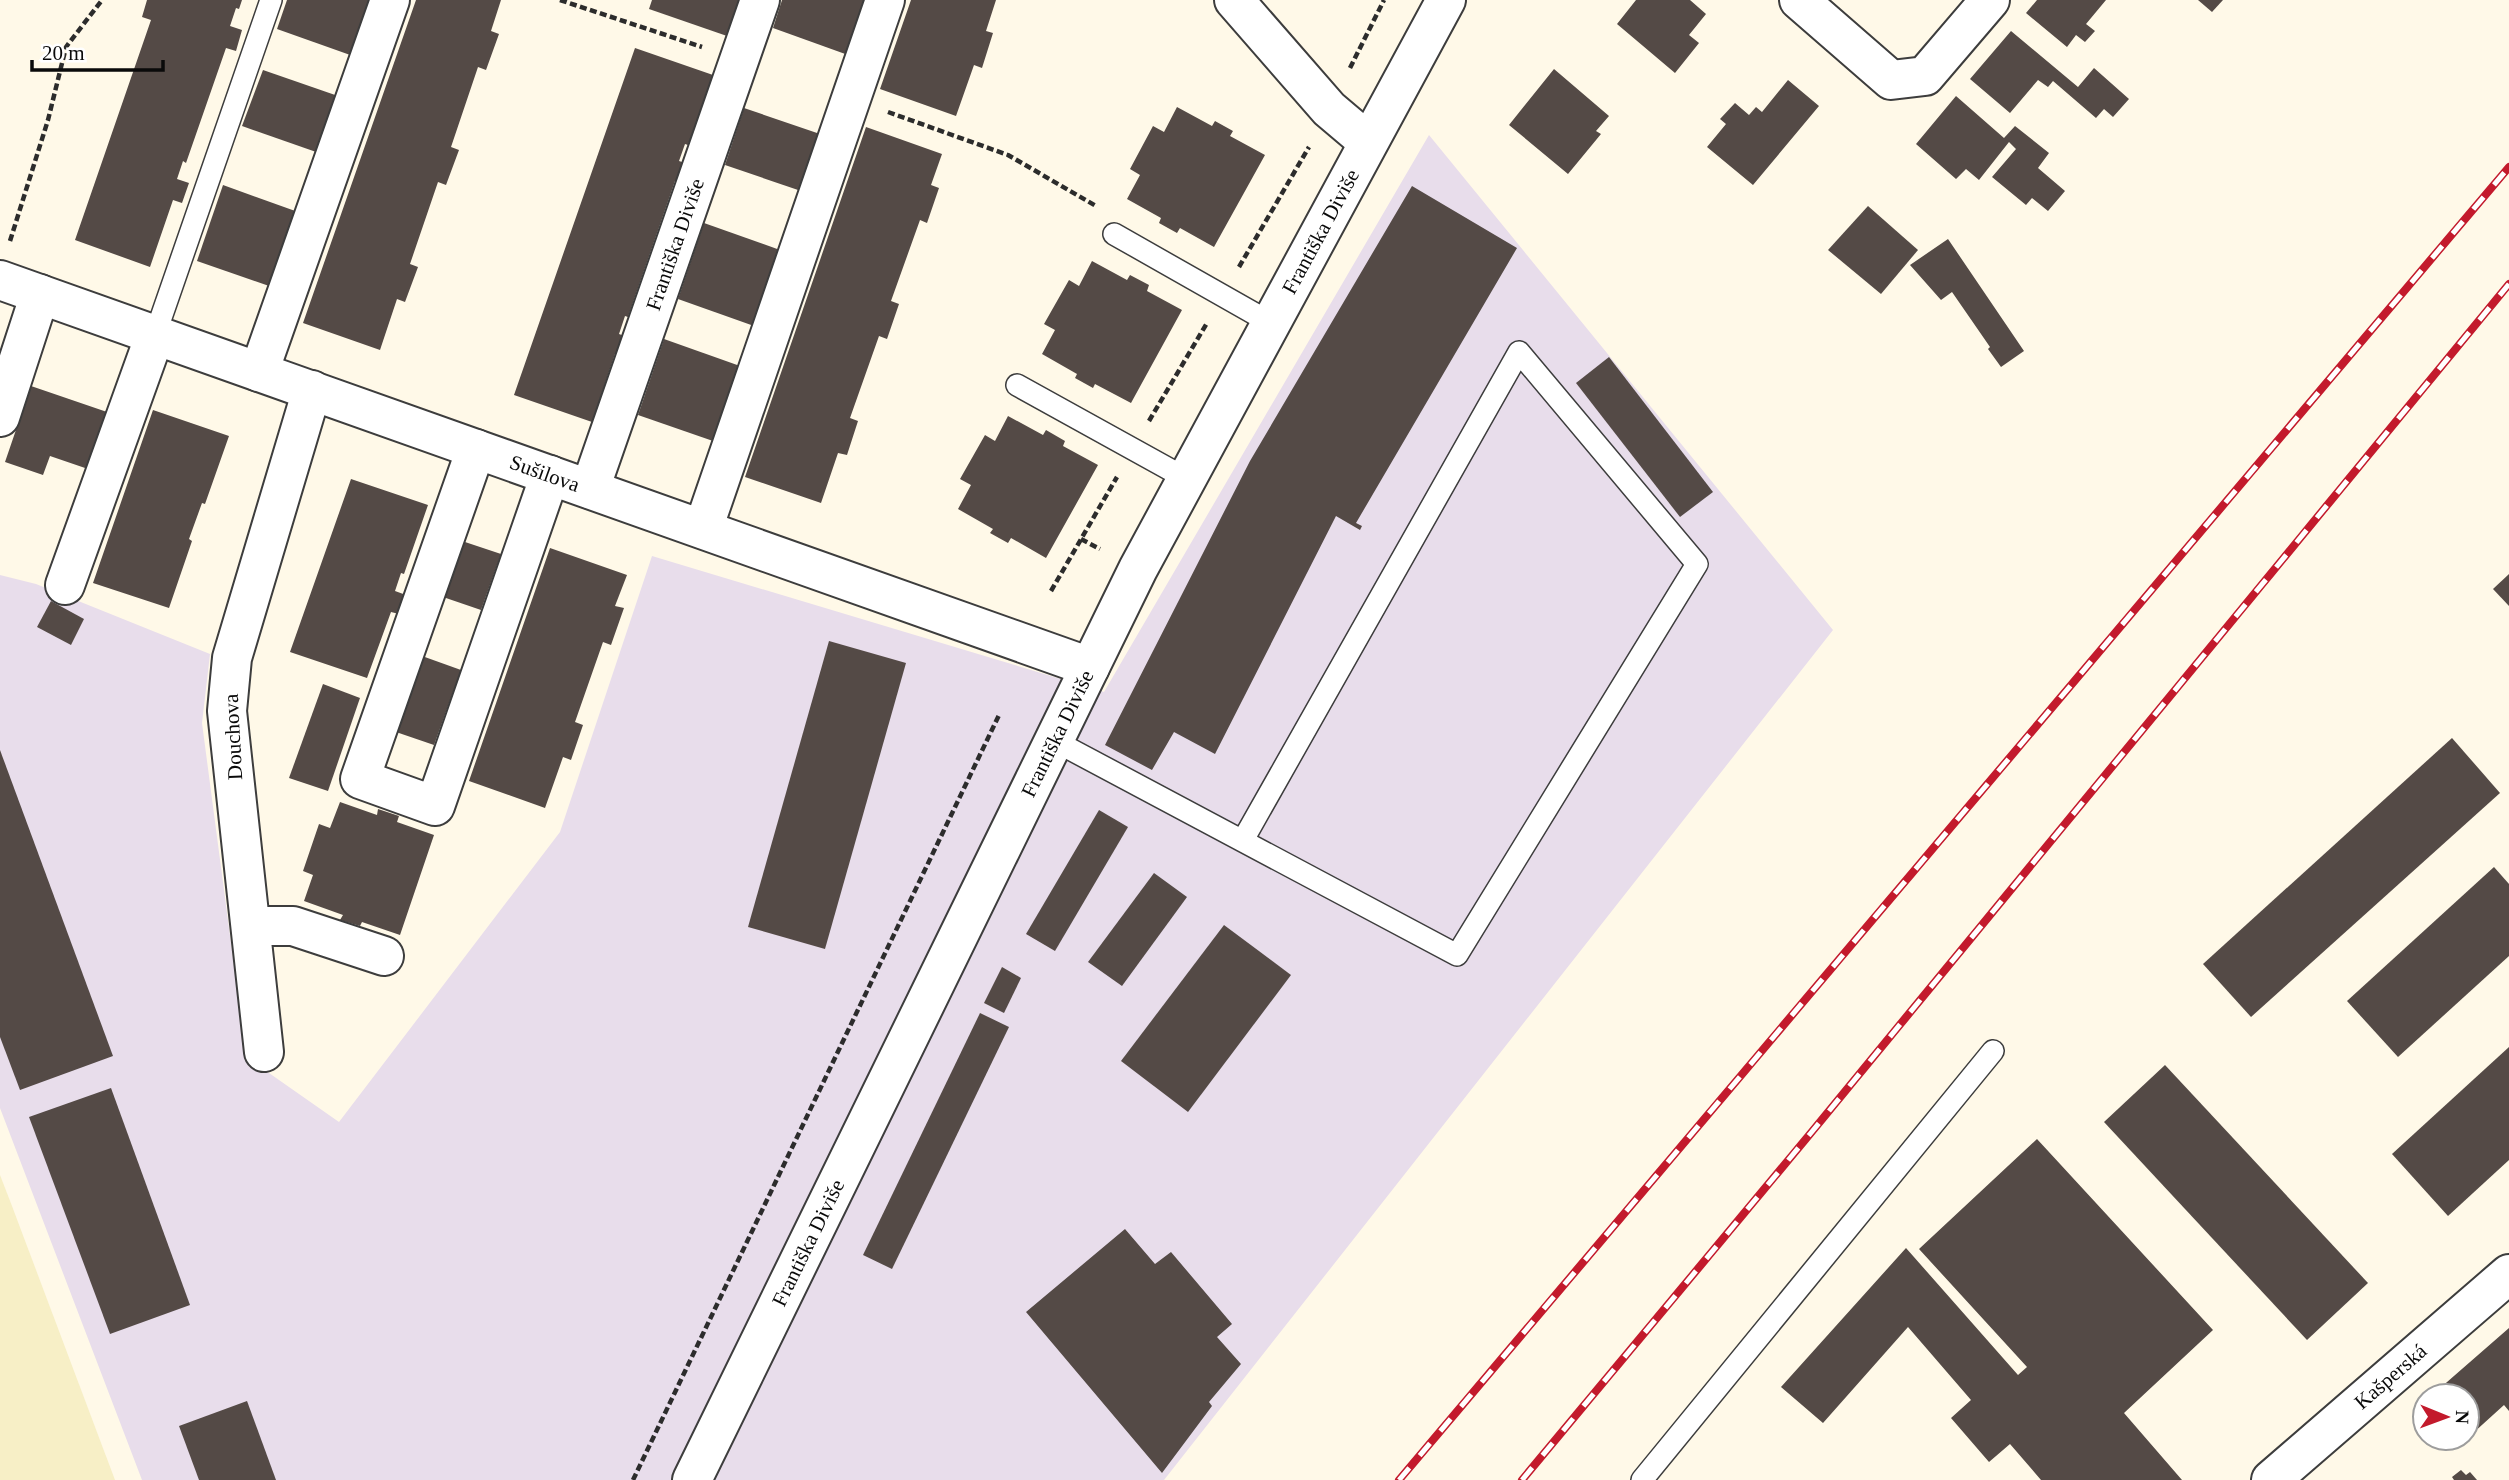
<svg xmlns="http://www.w3.org/2000/svg" width="2509" height="1480" viewBox="0 0 2509 1480" font-family="'Times New Roman',serif">
  <style>
    .industrial { fill: #e8ddeb }
    .farmland { fill: #f7efc6 }
    .building { fill: #544a46 }
    .lines { fill: none; stroke-linecap: round; stroke-linejoin: round }
    .lane-casing { stroke: #3d3d3d; stroke-width: 24 }
    .street-casing { stroke: #3d3d3d; stroke-width: 42 }
    .path { stroke: #2c2c2c; stroke-width: 4.5; stroke-dasharray: 7 3.5; stroke-linecap: butt }
    .lane { stroke: #fff; stroke-width: 21 }
    .street { stroke: #fff; stroke-width: 38 }
    .rail-casing { stroke: #c31a2c; stroke-width: 8 }
    .rail { stroke: #fff; stroke-width: 5; stroke-dasharray: 16; stroke-linecap: butt }
    .labels { text-anchor: middle; dominant-baseline: central; stroke-width: 7; stroke-linejoin: round; paint-order: stroke }
    .street-label { font-size: 21px; fill: #0a0a0a; stroke: #fff }
  </style>
  <rect width="100%" height="100%" fill="#fff9e8"/>
  <path class="industrial" d="M 1429,135 L 1833,630 L 1164,1480 L 142,1480 L 0,1108 L 0,575 L 36,584 L 210,654 L 202,723 L 246,1057 L 339,1122 L 560,832 L 652,556 L 1104,692 Z"/>
  <path class="farmland" d="M 0,1175 L 12,1206 L 115,1480 L 0,1480 Z"/>
  <g class="building">
    <path d="M 147,0 L 242,0 L 239,9 L 236,8 L 230,26 L 242,30 L 236,51 L 226,48 L 186,163 L 183,161 L 177,179 L 189,183 L 182,203 L 173,200 L 150,267 L 75,240 L 151,20 L 142,17 Z"/>
    <path d="M 287,0 L 372,0 L 353,56 L 277,29 Z"/>
    <path d="M 416,0 L 501,0 L 491,31 L 499,34 L 486,70 L 478,67 L 451,147 L 459,150 L 446,185 L 438,182 L 410,264 L 418,267 L 405,302 L 397,299 L 380,350 L 303,323 Z"/>
    <path d="M 652,0 L 739,0 L 727,36 L 649,9 Z"/>
    <path d="M 782,0 L 867,0 L 848,55 L 773,28 Z"/>
    <path d="M 911,0 L 996,0 L 986,31 L 993,33 L 982,68 L 974,65 L 956,116 L 880,89 Z"/>
    <path d="M 1636,0 L 1690,0 L 1706,14 L 1689,35 L 1699,43 L 1675,73 L 1617,24 Z"/>
    <path d="M 2037,0 L 2106,0 L 2086,24 L 2095,31 L 2085,42 L 2076,35 L 2067,47 L 2026,13 Z"/>
    <path d="M 2198,0 L 2223,0 L 2212,12 Z"/>
    <path d="M 2011,31 L 2078,87 L 2094,68 L 2129,99 L 2113,117 L 2104,109 L 2096,118 L 2053,81 L 2048,87 L 2038,80 L 2010,113 L 1970,79 Z"/>
    <path d="M 635,48 L 713,75 L 688,145 L 685,144 L 679,161 L 691,165 L 684,185 L 675,181 L 628,317 L 625,316 L 619,334 L 630,338 L 623,357 L 615,354 L 592,422 L 514,395 Z"/>
    <path d="M 1554,69 L 1609,116 L 1596,131 L 1601,134 L 1568,174 L 1509,125 Z"/>
    <path d="M 263,70 L 338,96 L 319,153 L 242,126 Z"/>
    <path d="M 1788,80 L 1819,106 L 1753,185 L 1707,147 L 1726,124 L 1720,119 L 1735,103 L 1749,115 L 1756,107 L 1762,112 Z"/>
    <path d="M 1956,96 L 2004,138 L 2015,126 L 2049,153 L 2038,168 L 2065,191 L 2048,211 L 2032,198 L 2026,205 L 1992,177 L 2016,149 L 2009,142 L 1979,180 L 1966,169 L 1956,179 L 1916,144 Z"/>
    <path d="M 1177,107 L 1212,126 L 1215,121 L 1233,131 L 1230,136 L 1265,155 L 1214,247 L 1180,228 L 1177,233 L 1159,223 L 1161,218 L 1127,199 L 1140,175 L 1130,169 L 1153,126 L 1164,132 Z"/>
    <path d="M 744,108 L 820,134 L 801,191 L 725,165 Z"/>
    <path d="M 866,127 L 942,154 L 931,185 L 939,188 L 927,223 L 920,220 L 891,301 L 899,304 L 887,339 L 879,336 L 850,418 L 858,421 L 847,455 L 838,453 L 821,503 L 745,477 Z"/>
    <path d="M 223,185 L 298,212 L 272,287 L 197,261 Z"/>
    <path d="M 1412,186 L 1517,248 L 1356,523 L 1362,526 L 1360,530 L 1336,516 L 1215,754 L 1174,732 L 1152,770 L 1105,745 L 1250,461 Z"/>
    <path d="M 1868,206 L 1918,250 L 1881,294 L 1828,250 Z"/>
    <path d="M 704,223 L 780,250 L 754,326 L 678,299 Z"/>
    <path d="M 1948,239 L 2024,351 L 2001,367 L 1988,349 L 1990,347 L 1952,292 L 1941,300 L 1910,265 Z"/>
    <path d="M 1092,261 L 1127,280 L 1130,275 L 1149,285 L 1147,291 L 1182,310 L 1131,403 L 1095,384 L 1093,388 L 1075,378 L 1077,374 L 1042,354 L 1055,330 L 1044,324 L 1069,280 L 1079,286 Z"/>
    <path d="M 664,339 L 740,366 L 713,441 L 638,415 Z"/>
    <path d="M 1609,357 L 1713,492 L 1680,517 L 1576,383 Z"/>
    <path d="M 31,386 L 107,412 L 88,469 L 50,456 L 43,475 L 5,462 Z"/>
    <path d="M 153,410 L 229,436 L 205,504 L 202,503 L 189,539 L 192,541 L 169,608 L 93,583 Z"/>
    <path d="M 1008,416 L 1043,435 L 1046,430 L 1065,441 L 1063,446 L 1098,465 L 1046,558 L 1011,538 L 1008,543 L 990,533 L 993,529 L 958,509 L 971,485 L 960,479 L 985,435 L 995,441 Z"/>
    <path d="M 351,479 L 428,505 L 404,574 L 401,573 L 395,591 L 406,595 L 399,614 L 391,612 L 367,678 L 290,652 Z"/>
    <path d="M 462,541 L 501,554 L 481,610 L 443,597 Z"/>
    <path d="M 550,548 L 627,575 L 615,606 L 624,608 L 611,645 L 603,642 L 575,722 L 583,725 L 571,760 L 563,757 L 545,808 L 469,781 Z"/>
    <path d="M 2509,574 L 2509,606 L 2493,589 Z"/>
    <path d="M 51,601 L 84,619 L 71,645 L 37,627 Z"/>
    <path d="M 829,641 L 906,663 L 825,949 L 748,927 Z"/>
    <path d="M 422,656 L 461,670 L 434,745 L 396,732 Z"/>
    <path d="M 323,684 L 360,698 L 328,791 L 289,778 Z"/>
    <path d="M 2452,738 L 2500,793 L 2251,1017 L 2203,964 Z"/>
    <path d="M 0,750 L 113,1056 L 20,1090 L 0,1037 Z"/>
    <path d="M 340,802 L 377,815 L 378,809 L 399,816 L 397,822 L 434,835 L 400,935 L 362,922 L 360,926 L 340,920 L 343,915 L 304,901 L 313,875 L 303,871 L 319,824 L 330,828 Z"/>
    <path d="M 1099,810 L 1128,827 L 1055,951 L 1026,934 Z"/>
    <path d="M 2494,867 L 2509,884 L 2509,956 L 2398,1057 L 2347,1001 Z"/>
    <path d="M 1154,873 L 1187,897 L 1122,986 L 1088,962 Z"/>
    <path d="M 1224,925 L 1291,975 L 1188,1112 L 1121,1061 Z"/>
    <path d="M 1002,967 L 1021,978 L 1004,1013 L 984,1003 Z"/>
    <path d="M 980,1013 L 1009,1027 L 892,1269 L 863,1255 Z"/>
    <path d="M 2509,1047 L 2509,1160 L 2448,1216 L 2392,1154 Z"/>
    <path d="M 2165,1065 L 2368,1283 L 2307,1340 L 2104,1122 Z"/>
    <path d="M 111,1088 L 190,1305 L 110,1334 L 29,1117 Z"/>
    <path d="M 2037,1139 L 2213,1330 L 2124,1413 L 2182,1480 L 2041,1480 L 2010,1444 L 1989,1462 L 1951,1418 L 1971,1400 L 1908,1327 L 1823,1423 L 1781,1387 L 1906,1248 L 2018,1375 L 2027,1367 L 1919,1249 Z"/>
    <path d="M 1125,1229 L 1155,1264 L 1171,1252 L 1232,1324 L 1217,1337 L 1241,1364 L 1209,1402 L 1212,1406 L 1162,1473 L 1026,1312 Z"/>
    <path d="M 2509,1328 L 2509,1411 L 2504,1405 L 2472,1434 L 2467,1428 L 2467,1396 L 2431,1396 Z"/>
    <path d="M 247,1401 L 276,1480 L 199,1480 L 179,1426 Z"/>
    <path d="M 2461,1470 L 2466,1475 L 2470,1472 L 2477,1480 L 2454,1480 L 2452,1477 Z"/>
  </g>
  <g class="lines">
    <defs>
      <g id="lane">
        <path d="M 1114,234 L 1271,323"/>
        <path d="M 155,335 L 271,0"/>
        <path d="M 1017,385 L 1187,479"/>
        <path d="M 1053,740 L 1457,955 L 1697,564 L 1519,352 L 1243,840"/>
        <path d="M 1642,1480 L 1993,1051"/>
      </g>
      <g id="street">
        <path d="M 1234,0 L 1329,109 L 1368,142"/>
        <path d="M 1799,0 L 1891,80 L 1925,76 L 1990,0"/>
        <path id="s1" d="M 0,280 L 1090,667"/>
        <path d="M 259,372 L 390,0"/>
        <path d="M 0,417 L 40,294"/>
        <path d="M 476,449 L 360,779 L 435,806 L 550,475"/>
        <path id="s2" d="M 590,489 L 760,0"/>
        <path d="M 703,529 L 885,0"/>
        <path d="M 65,585 L 155,335"/>
        <path d="M 251,926 L 293,926 L 384,956"/>
        <path d="M 264,1052 L 227,711 L 232,658 L 312,390"/>
        <path id="s3" d="M 692,1480 L 1138,569 L 1446,0"/>
        <path id="s4" d="M 2271,1480 L 2509,1274"/>
      </g>
    </defs>
    <use href="#lane" class="lane-casing"/>
    <use href="#street" class="street-casing"/>
    <g class="path">
      <path d="M 560,0 L 702,47"/>
      <path d="M 1350,68 L 1384,0"/>
      <path d="M 888,112 L 1008,155 L 1096,206"/>
      <path d="M 10,241 L 48,120 L 66,47 L 102,0"/>
      <path d="M 1239,267 L 1309,147"/>
      <path d="M 1149,421 L 1207,323"/>
      <path d="M 1081,539 L 1100,549"/>
      <path d="M 1051,591 L 1117,477"/>
      <path d="M 633,1480 L 1000,713"/>
    </g>
    <use href="#lane" class="lane"/>
    <use href="#street" class="street"/>
    <defs>
      <g id="rail">
        <path d="M 1399,1480 L 2509,167"/>
        <path d="M 1522,1480 L 1810,1134 L 2509,284"/>
      </g>
    </defs>
    <use href="#rail" class="rail-casing"/>
    <use href="#rail" class="rail"/>
  </g>
  <g class="labels">
    <g class="street-label">
      <text stroke="none"><textPath href="#s3" startOffset="1398">Františka Diviše</textPath></text>
      <text stroke="none"><textPath href="#s2" startOffset="259">Františka Diviše</textPath></text>
      <text stroke="none"><textPath href="#s1" startOffset="578">Sušilova</textPath></text>
      <text stroke="none"><textPath href="#s3" startOffset="831">Františka Diviše</textPath></text>
      <text transform="translate(233 737) rotate(-93)">Douchova</text>
      <text stroke="none"><textPath href="#s3" startOffset="264">Františka Diviše</textPath></text>
      <text stroke="none"><textPath href="#s4" startOffset="158">Kašperská</textPath></text>
    </g>
  </g>
  <g transform="translate(2446 1417) rotate(91)"><circle r="33" fill="#ffffff" stroke="#9d9d9d" stroke-width="2"/>
  <path d="M0-5L12 26L0 18L-12 26Z" fill="#c31a2c"/>
  <text y="-10" font-size="19" font-weight="bold" text-anchor="middle" fill="#0a0a0a">N</text>
  </g>
  <path d="M32 60v10h131v-10" fill="none" stroke="#0a0a0a" stroke-width="3.5"/>
  <text x="42" y="60" font-size="21" fill="#0a0a0a" stroke="#ffffff" stroke-width="5" paint-order="stroke">20 m</text>
</svg>
